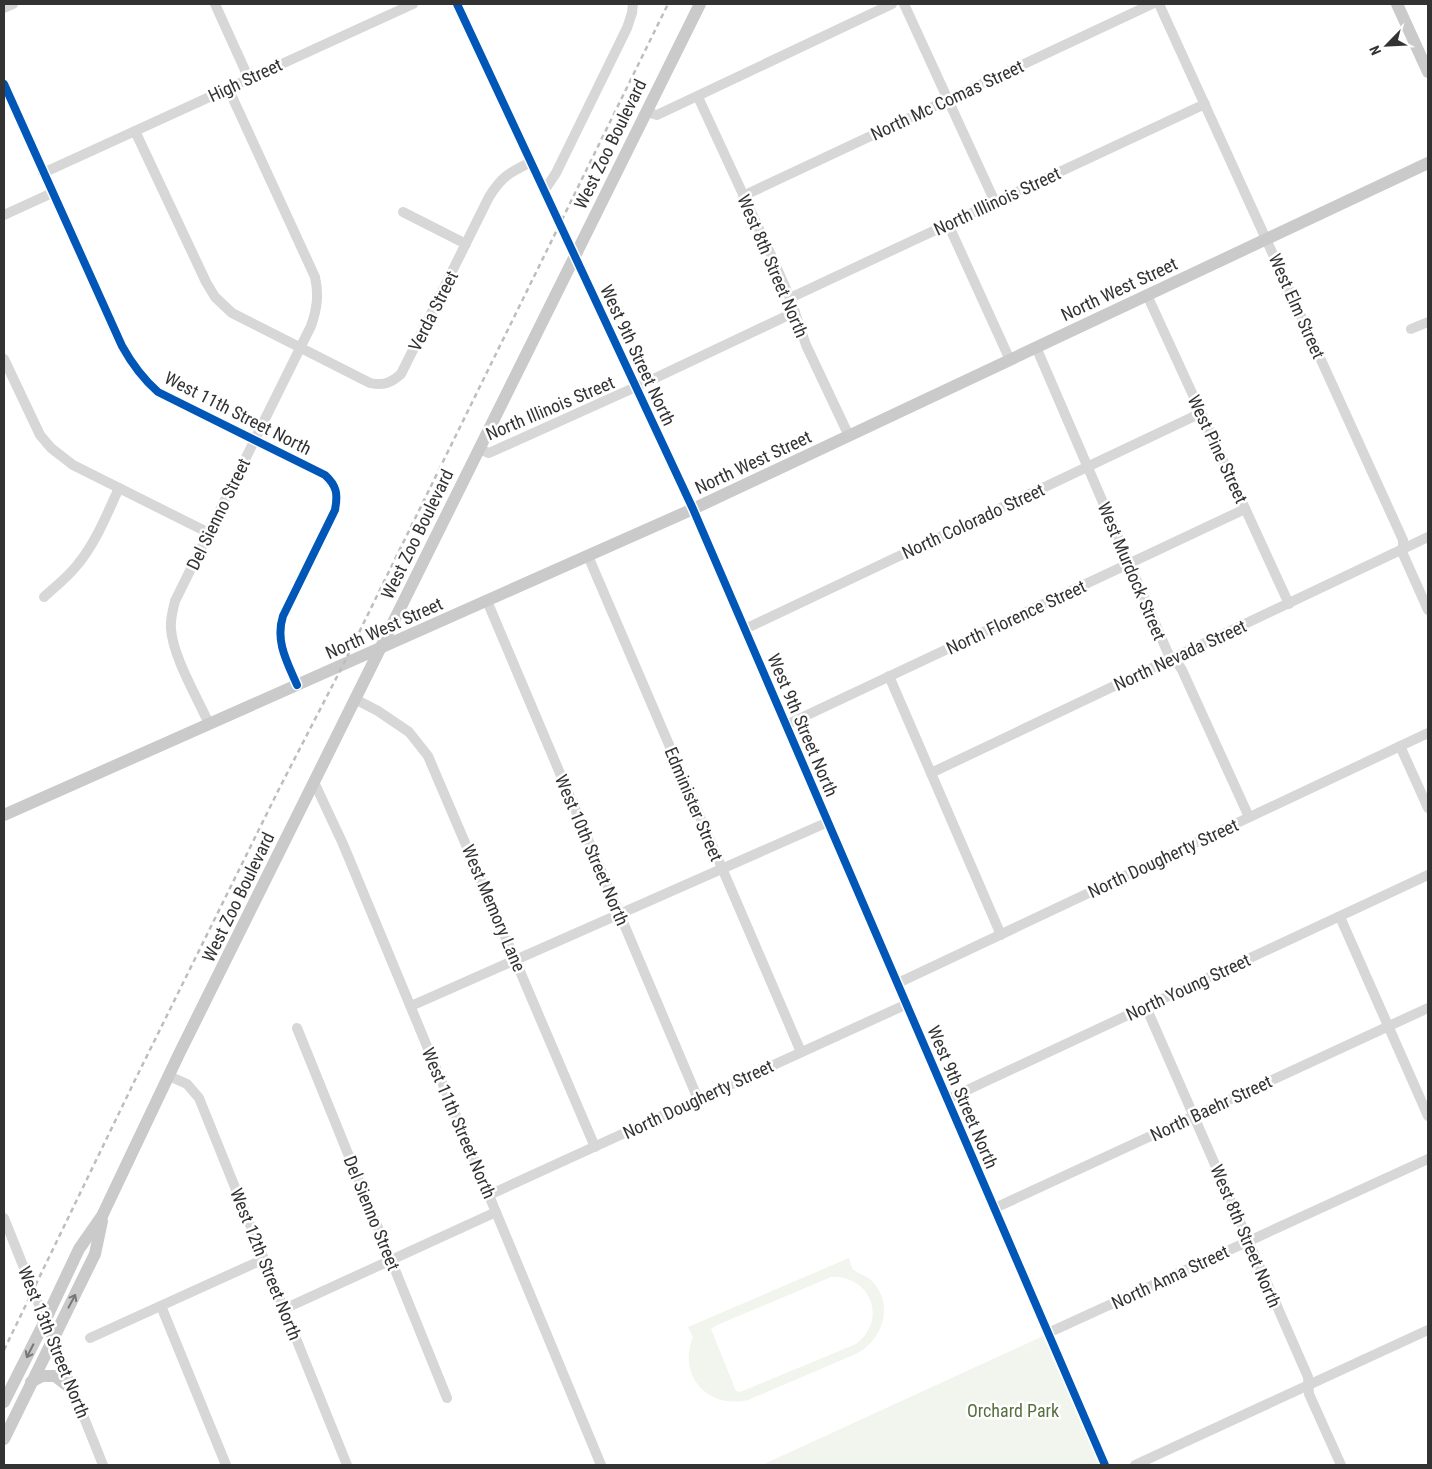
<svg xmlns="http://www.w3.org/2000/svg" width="1432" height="1469" viewBox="0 0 1432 1469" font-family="'Roboto Condensed',sans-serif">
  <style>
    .green { fill: #f1f5ed; fill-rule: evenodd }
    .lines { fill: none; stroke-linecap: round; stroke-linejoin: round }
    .minor { stroke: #d7d7d7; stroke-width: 10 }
    .major { stroke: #cacaca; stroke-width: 12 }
    .rail { stroke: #bebebe; stroke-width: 2.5; stroke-dasharray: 5 4; stroke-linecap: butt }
    .cycleway-casing { stroke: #fff; stroke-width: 11 }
    .cycleway { stroke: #0057b8; stroke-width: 8 }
    .oneway { stroke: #777 }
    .labels { text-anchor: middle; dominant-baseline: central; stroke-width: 5; stroke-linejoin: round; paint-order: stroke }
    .street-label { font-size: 18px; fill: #333; stroke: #fff }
    .park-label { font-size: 18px; fill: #56703f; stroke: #fff }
  </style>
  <rect width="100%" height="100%" fill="#fff"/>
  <g class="green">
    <path d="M 849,1258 C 850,1261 851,1267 853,1269 C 856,1273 865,1275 870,1279 C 895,1303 884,1337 858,1353 L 748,1400 C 708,1409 677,1376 693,1337 L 688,1327 ZM 831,1277 C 871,1275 888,1320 856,1344 L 740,1392 L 736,1391 L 711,1329 L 715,1326 Z"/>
    <path d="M 1043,1336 L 1099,1465 L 762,1465 Z"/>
  </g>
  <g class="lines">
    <g class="minor">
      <path d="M 215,4 L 249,79"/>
      <path d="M 457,4 L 693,509 L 1105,1465"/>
      <path d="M 904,4 L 995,202"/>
      <path d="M 1159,4 L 1403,540 L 1403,554 L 1428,610"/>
      <path d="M 4,8 L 13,4"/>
      <path d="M 4,84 L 122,346 C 132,364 142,378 158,392 L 325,475 C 337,486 338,494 335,510 L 283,616 C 275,641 287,662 297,685"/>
      <path d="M 698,97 L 772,257 L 790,298 L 806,345 L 849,436"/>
      <path d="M 646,112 L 657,115 L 892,4"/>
      <path d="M 135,131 L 206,282 L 215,297 L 232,313 L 370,383 C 383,386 391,383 401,374 L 489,197 C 502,176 509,173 531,162"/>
      <path d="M 43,173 L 413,4"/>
      <path d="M 544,191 L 556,173 L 627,28 L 632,13 L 633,4"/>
      <path d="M 743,196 L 1152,4"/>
      <path d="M 403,212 L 466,244"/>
      <path d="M 4,215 L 52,193"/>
      <path d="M 948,224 L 1010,360"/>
      <path d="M 1147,295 L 1289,604"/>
      <path d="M 790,298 L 1205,104"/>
      <path d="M 1411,329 L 1428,322"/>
      <path d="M 1036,347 L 1167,651 C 1171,659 1178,662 1182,670 L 1249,817"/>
      <path d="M 4,359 L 40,435 L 51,448 L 73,465 L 209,533"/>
      <path d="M 479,449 L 489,453 L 649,381 L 795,312"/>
      <path d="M 588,556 L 801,1052"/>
      <path d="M 44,597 C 55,587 68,577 78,564 C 96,542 107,514 119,488"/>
      <path d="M 487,601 L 698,1099"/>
      <path d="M 745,629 L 1201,413"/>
      <path d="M 889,676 L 1001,935"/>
      <path d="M 355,699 L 378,711 L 409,732 L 428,756 L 595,1147"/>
      <path d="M 209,724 C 197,697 173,657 171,629 C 170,619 173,610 175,601 L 311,326 C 317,309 319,295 315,277 L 228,88"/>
      <path d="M 786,725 L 1245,509"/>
      <path d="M 1400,746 L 1428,808"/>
      <path d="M 931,773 L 1428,537"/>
      <path d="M 314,782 L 343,844 L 601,1465"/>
      <path d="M 1340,917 L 1428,1116"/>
      <path d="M 898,983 L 1428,733"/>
      <path d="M 411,1006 L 828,822"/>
      <path d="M 1146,1007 L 1308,1377 L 1309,1394 L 1341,1465"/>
      <path d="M 297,1028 L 447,1398"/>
      <path d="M 169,1076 L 187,1084 L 199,1098 L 347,1465"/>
      <path d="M 948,1099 L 1428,875"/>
      <path d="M 489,1195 L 907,1004"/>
      <path d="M 995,1208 L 1428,1008"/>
      <path d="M 4,1218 L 103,1465"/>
      <path d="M 161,1306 L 226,1465"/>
      <path d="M 284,1309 L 496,1212"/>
      <path d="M 1048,1333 L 1428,1159"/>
      <path d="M 90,1338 L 264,1259"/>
      <path d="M 1135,1465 L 1428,1330"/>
    </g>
    <g class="major">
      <path d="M 1397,4 L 1428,72"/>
      <path d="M 4,815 L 693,509 L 1428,163"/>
      <path d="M 31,1382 L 42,1376 L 55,1376 L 73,1390"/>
      <path d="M 4,1402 L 45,1321 L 79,1249 L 102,1216 L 179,1054 L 700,4"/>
      <path d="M 4,1439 L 95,1254 L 102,1221"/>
    </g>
    <path class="rail" d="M 4,1350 L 137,1076 L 279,789 L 343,665 L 668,4"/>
    <defs>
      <g id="cycleway">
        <path d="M 457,4 L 693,509 L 1105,1465"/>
        <path d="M 4,84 L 122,346 C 132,364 142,378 158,392 L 325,475 C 337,486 338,494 335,510 L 283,616 C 275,641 287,662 297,685"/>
      </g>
    </defs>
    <use href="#cycleway" class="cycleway-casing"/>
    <use href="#cycleway" class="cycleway"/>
  </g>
  <defs><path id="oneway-shaft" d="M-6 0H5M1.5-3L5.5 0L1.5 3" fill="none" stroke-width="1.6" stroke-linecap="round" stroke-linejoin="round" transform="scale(1.25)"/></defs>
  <g class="oneway">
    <use href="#oneway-shaft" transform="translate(72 1301) rotate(-62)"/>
    <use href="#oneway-shaft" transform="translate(30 1351) rotate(117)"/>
  </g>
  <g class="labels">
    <g class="street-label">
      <text transform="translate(245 80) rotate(-25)">High Street</text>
      <text transform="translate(947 100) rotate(-25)">North Mc Comas Street</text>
      <text transform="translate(610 144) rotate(-64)">West Zoo Boulevard</text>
      <text transform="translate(997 201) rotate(-25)">North Illinois Street</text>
      <text transform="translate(773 266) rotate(67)">West 8th Street North</text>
      <text transform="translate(1119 289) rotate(-25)">North West Street</text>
      <text transform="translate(1297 306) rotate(66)">West Elm Street</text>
      <text transform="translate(433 311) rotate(-63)">Verda Street</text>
      <text transform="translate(638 355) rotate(65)">West 9th Street North</text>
      <text transform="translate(550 408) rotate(-23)">North Illinois Street</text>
      <text transform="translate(238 413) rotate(27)">West 11th Street North</text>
      <text transform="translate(1218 449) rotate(65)">West Pine Street</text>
      <text transform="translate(753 462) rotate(-25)">North West Street</text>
      <text transform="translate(218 514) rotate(-64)">Del Sienno Street</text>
      <text transform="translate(973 521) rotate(-25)">North Colorado Street</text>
      <text transform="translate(417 534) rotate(-64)">West Zoo Boulevard</text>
      <text transform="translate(1132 571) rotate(67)">West Murdock Street</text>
      <text transform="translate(1016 617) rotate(-25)">North Florence Street</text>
      <text transform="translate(384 628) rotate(-24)">North West Street</text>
      <text transform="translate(1180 655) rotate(-25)">North Nevada Street</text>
      <text transform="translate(803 725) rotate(67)">West 9th Street North</text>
      <text transform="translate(694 804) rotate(67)">Edminister Street</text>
      <text transform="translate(592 850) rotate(67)">West 10th Street North</text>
      <text transform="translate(1163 858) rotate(-25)">North Dougherty Street</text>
      <text transform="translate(238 897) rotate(-64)">West Zoo Boulevard</text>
      <text transform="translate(494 908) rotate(67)">West Memory Lane</text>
      <text transform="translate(1188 987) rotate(-25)">North Young Street</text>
      <text transform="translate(963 1097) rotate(67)">West 9th Street North</text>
      <text transform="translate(698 1099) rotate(-25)">North Dougherty Street</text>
      <text transform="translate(1211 1108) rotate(-25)">North Baehr Street</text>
      <text transform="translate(459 1123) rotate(67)">West 11th Street North</text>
      <text transform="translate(372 1213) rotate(68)">Del Sienno Street</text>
      <text transform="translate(1246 1236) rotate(67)">West 8th Street North</text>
      <text transform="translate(266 1264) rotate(68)">West 12th Street North</text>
      <text transform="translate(1170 1277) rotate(-25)">North Anna Street</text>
      <text transform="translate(54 1342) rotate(68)">West 13th Street North</text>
    </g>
    <g class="park-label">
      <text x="1013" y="1410">Orchard Park</text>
    </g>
  </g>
  <rect width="1432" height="1469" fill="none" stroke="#333333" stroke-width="10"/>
  <g transform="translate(1387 45) rotate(246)" stroke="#ffffff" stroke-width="4" paint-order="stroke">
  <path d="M0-4L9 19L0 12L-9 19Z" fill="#333333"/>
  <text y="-8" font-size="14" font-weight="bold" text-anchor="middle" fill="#333333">N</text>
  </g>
</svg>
